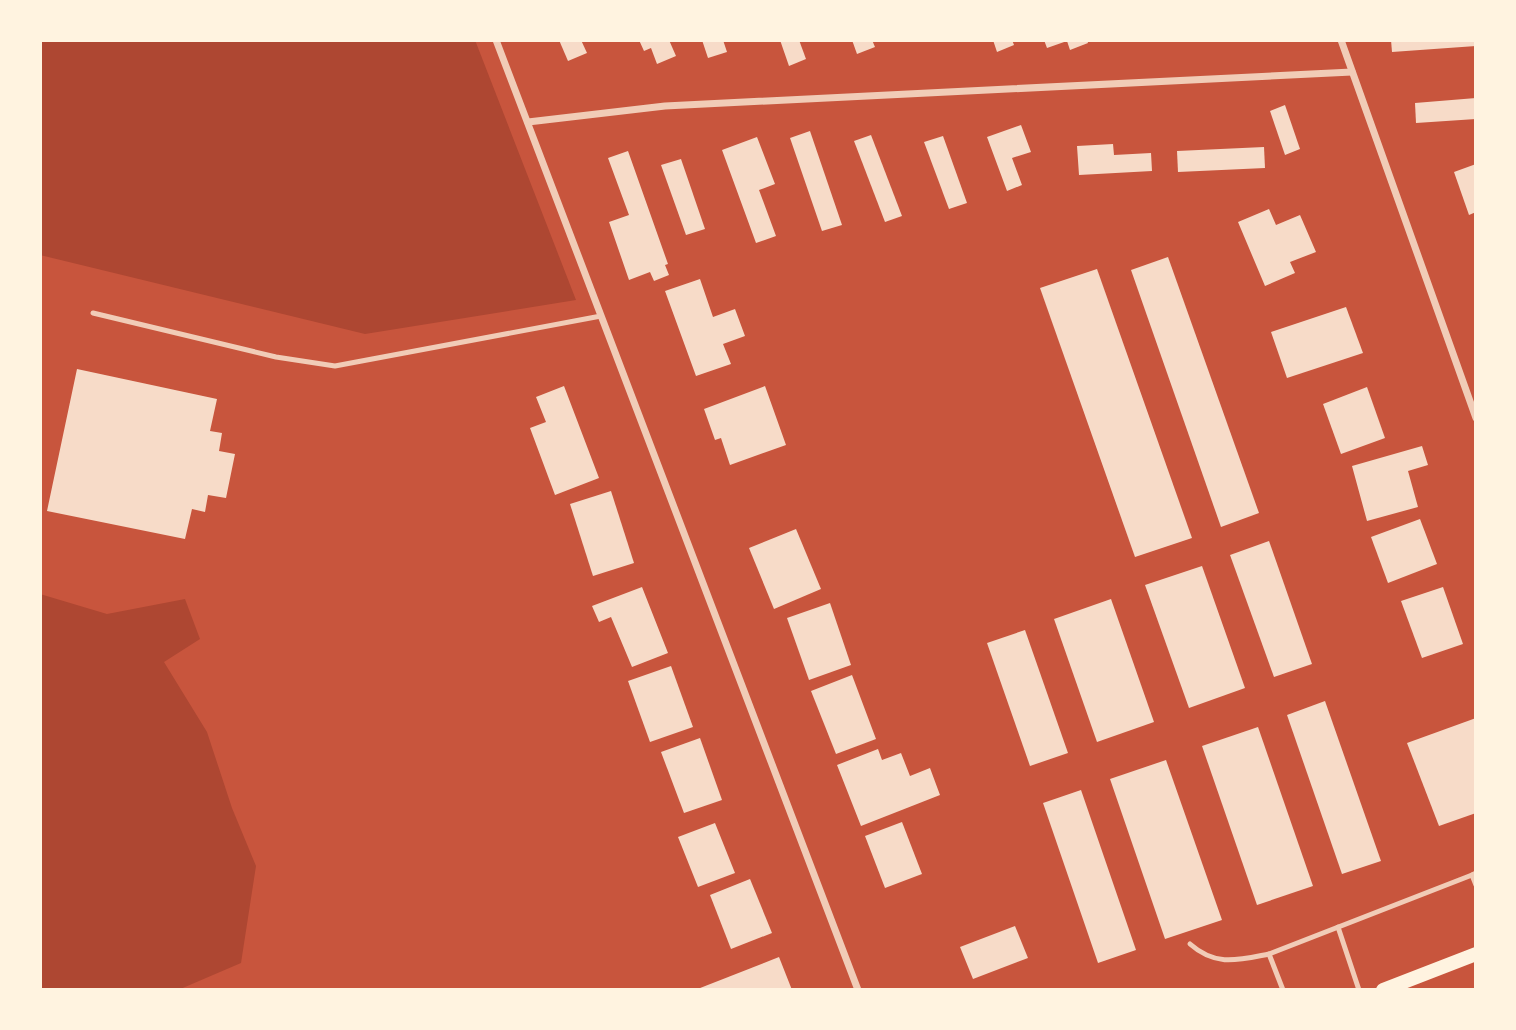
<svg xmlns="http://www.w3.org/2000/svg" width="1516" height="1030" viewBox="0 0 1516 1030" font-family="'IBM Plex Sans',sans-serif">
  <style>
    .green { fill: #ae4732 }
    .building { fill: #f7dbc8 }
    .lines { fill: none; stroke-linecap: round; stroke-linejoin: round }
    .service { stroke: #f1ccb7; stroke-width: 5 }
    .minor { stroke: #f1ccb7; stroke-width: 7 }
    .secondary { stroke: #fff3e0; stroke-width: 14 }
  </style>
  <rect width="100%" height="100%" fill="#c8553d"/>
  <g class="green">
    <path d="M 40,40 L 475,40 L 576,300 L 365,334 L 40,255 Z"/>
    <path d="M 40,594 L 107,614 L 185,599 L 200,639 L 164,662 L 207,732 L 232,808 L 256,866 L 241,963 L 178,990 L 40,990 Z"/>
  </g>
  <g class="building">
    <path d="M 559,40 L 581,40 L 587,53 L 568,61 Z"/>
    <path d="M 639,40 L 669,40 L 676,56 L 657,64 L 651,48 L 644,51 Z"/>
    <path d="M 702,40 L 723,40 L 727,52 L 708,58 Z"/>
    <path d="M 780,40 L 799,40 L 806,59 L 789,66 Z"/>
    <path d="M 852,40 L 872,40 L 875,47 L 857,54 Z"/>
    <path d="M 993,40 L 1012,40 L 1014,45 L 997,52 Z"/>
    <path d="M 1044,40 L 1087,40 L 1088,43 L 1070,50 L 1067,41 L 1047,48 Z"/>
    <path d="M 1391,40 L 1476,40 L 1476,46 L 1392,52 Z"/>
    <path d="M 1476,98 L 1476,119 L 1416,123 L 1415,103 Z"/>
    <path d="M 1285,105 L 1300,149 L 1285,155 L 1270,111 Z"/>
    <path d="M 1021,125 L 1031,152 L 1012,158 L 1022,185 L 1007,191 L 987,137 Z"/>
    <path d="M 810,131 L 842,225 L 822,231 L 790,138 Z"/>
    <path d="M 871,135 L 902,216 L 885,222 L 854,141 Z"/>
    <path d="M 943,136 L 967,203 L 949,209 L 924,142 Z"/>
    <path d="M 757,137 L 775,184 L 759,190 L 776,236 L 756,243 L 722,150 Z"/>
    <path d="M 1113,144 L 1114,155 L 1151,153 L 1152,171 L 1079,175 L 1077,146 Z"/>
    <path d="M 1264,147 L 1265,168 L 1178,172 L 1177,151 Z"/>
    <path d="M 628,151 L 668,264 L 665,265 L 669,275 L 654,281 L 650,272 L 629,280 L 609,222 L 629,215 L 608,158 Z"/>
    <path d="M 681,159 L 705,229 L 686,235 L 661,165 Z"/>
    <path d="M 1476,164 L 1476,212 L 1469,215 L 1454,172 Z"/>
    <path d="M 1269,209 L 1276,225 L 1300,215 L 1316,252 L 1290,262 L 1295,273 L 1265,286 L 1238,222 Z"/>
    <path d="M 1168,257 L 1259,513 L 1221,527 L 1131,270 Z"/>
    <path d="M 1097,269 L 1192,538 L 1135,557 L 1040,288 Z"/>
    <path d="M 700,279 L 713,317 L 735,309 L 745,336 L 723,344 L 731,364 L 696,376 L 665,291 Z"/>
    <path d="M 1346,307 L 1363,353 L 1287,378 L 1271,332 Z"/>
    <path d="M 77,369 L 217,399 L 210,431 L 222,433 L 219,451 L 235,454 L 226,498 L 208,495 L 205,512 L 192,509 L 185,539 L 47,511 Z"/>
    <path d="M 564,386 L 599,478 L 555,495 L 530,428 L 546,422 L 536,397 Z"/>
    <path d="M 765,386 L 786,445 L 730,465 L 721,438 L 715,440 L 704,409 Z"/>
    <path d="M 1367,387 L 1385,438 L 1341,454 L 1323,404 Z"/>
    <path d="M 1422,446 L 1428,465 L 1408,471 L 1418,507 L 1367,521 L 1352,466 Z"/>
    <path d="M 611,491 L 634,563 L 593,576 L 570,504 Z"/>
    <path d="M 1420,519 L 1437,564 L 1388,583 L 1371,537 Z"/>
    <path d="M 796,529 L 821,589 L 774,609 L 749,548 Z"/>
    <path d="M 1269,541 L 1312,664 L 1274,677 L 1230,555 Z"/>
    <path d="M 1202,566 L 1245,688 L 1189,708 L 1145,585 Z"/>
    <path d="M 642,587 L 668,653 L 632,667 L 611,617 L 599,622 L 592,606 Z"/>
    <path d="M 1443,587 L 1463,644 L 1422,658 L 1401,601 Z"/>
    <path d="M 1111,599 L 1154,722 L 1097,742 L 1054,619 Z"/>
    <path d="M 830,603 L 851,665 L 809,680 L 787,618 Z"/>
    <path d="M 1025,630 L 1068,753 L 1030,766 L 987,643 Z"/>
    <path d="M 671,666 L 693,727 L 650,742 L 628,681 Z"/>
    <path d="M 852,675 L 876,739 L 836,754 L 811,691 Z"/>
    <path d="M 1325,701 L 1381,861 L 1342,874 L 1287,715 Z"/>
    <path d="M 1476,718 L 1476,813 L 1439,826 L 1407,743 Z"/>
    <path d="M 1258,727 L 1313,886 L 1257,905 L 1202,746 Z"/>
    <path d="M 700,738 L 722,800 L 684,813 L 661,752 Z"/>
    <path d="M 878,749 L 882,760 L 901,753 L 910,776 L 930,768 L 940,795 L 861,826 L 837,765 Z"/>
    <path d="M 1166,760 L 1222,920 L 1165,939 L 1110,779 Z"/>
    <path d="M 1081,790 L 1136,950 L 1098,963 L 1043,803 Z"/>
    <path d="M 902,822 L 922,874 L 885,888 L 865,836 Z"/>
    <path d="M 715,823 L 735,873 L 698,887 L 678,837 Z"/>
    <path d="M 750,879 L 772,933 L 731,949 L 710,895 Z"/>
    <path d="M 1015,926 L 1028,958 L 973,979 L 960,947 Z"/>
    <path d="M 779,957 L 792,990 L 695,990 Z"/>
  </g>
  <g class="lines">
    <g class="service">
      <path d="M 93,313 L 276,357 L 335,366 L 601,316"/>
      <path d="M 1476,873 L 1472,875 L 1476,885"/>
      <path d="M 1338,927 L 1359,990"/>
      <path d="M 1190,944 C 1216,967 1238,960 1269,954"/>
      <path d="M 1283,990 L 1269,954 L 1472,875"/>
    </g>
    <g class="minor">
      <path d="M 496,40 L 858,990"/>
      <path d="M 1341,40 L 1476,418"/>
      <path d="M 528,122 L 665,106 L 1352,72"/>
    </g>
    <path class="secondary" d="M 1383,990 L 1476,954"/>
  </g>
  <rect width="1516" height="1030" fill="none" stroke="#fff3e0" stroke-width="84"/>
</svg>
